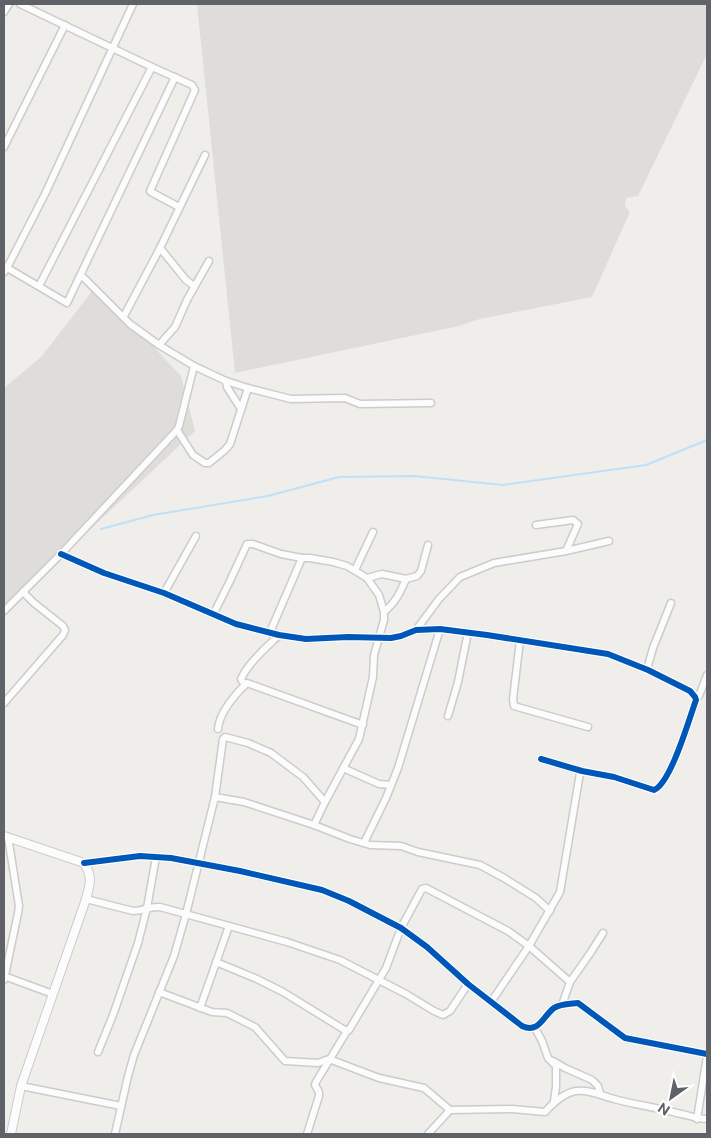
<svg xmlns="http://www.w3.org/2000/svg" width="711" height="1138" viewBox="0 0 711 1138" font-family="'Public Sans',sans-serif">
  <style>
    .industrial { fill: #dfddda }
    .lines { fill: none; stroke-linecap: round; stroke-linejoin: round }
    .stream { stroke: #bfe0f9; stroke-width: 2 }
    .minor-casing { stroke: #cbcccc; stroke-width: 9 }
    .tertiary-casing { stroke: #cbcccc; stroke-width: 10 }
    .minor { stroke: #fdfcfc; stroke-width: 6 }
    .tertiary { stroke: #fdfcfc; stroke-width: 8 }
    .cycleway-casing { stroke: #fff; stroke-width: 9 }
    .cycleway { stroke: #0057b8; stroke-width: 6 }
  </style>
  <rect width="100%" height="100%" fill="#efeeea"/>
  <g class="industrial">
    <path d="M 197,4 L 707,4 L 707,54 L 638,196 L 626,198 L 625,206 L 630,212 L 592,297 L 480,319 L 459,326 L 235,373 Z"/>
    <path d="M 96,286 L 181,376 L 195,431 L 4,610 L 4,388 L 42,356 Z"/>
  </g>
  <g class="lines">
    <path class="stream" d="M 101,529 L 153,515 L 268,496 L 339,477 L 414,476 L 503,485 L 646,465 L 707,440"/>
    <defs>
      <g id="minor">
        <path d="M 20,4 L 152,67 L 192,85 L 195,90 L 150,191 L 151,192 L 179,207"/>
        <path d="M 4,12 L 9,4"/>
        <path d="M 4,147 L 65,25"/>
        <path d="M 160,248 L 186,280 L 194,286"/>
        <path d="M 4,266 L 67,303 L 175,77"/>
        <path d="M 4,272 L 7,268 L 45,194 L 133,4"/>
        <path d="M 80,276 L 84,278 L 130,324 L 159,345 L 175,327 L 187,300 L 209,261"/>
        <path d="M 39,286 L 152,67"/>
        <path d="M 124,316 L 160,248 L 205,155"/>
        <path d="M 159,345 L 194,366 L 226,381 L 248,388 L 291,399 L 345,398 L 360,404 L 431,403"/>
        <path d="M 226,381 L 227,387 L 241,409"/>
        <path d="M 177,430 L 193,455 L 205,463 L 209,463 L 225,450 L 230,444 L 248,388"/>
        <path d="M 536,525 L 573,520 L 578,524 L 566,551"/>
        <path d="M 61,554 L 104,573 L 164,593 L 236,624 L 279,635 L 306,639 L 348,637 L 391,638 L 401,636 L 416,630 L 440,629 L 487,635 L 608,654 L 648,670 L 690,691 L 695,697 L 696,700 C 689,719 671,783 654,790 L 614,777 L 582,771 L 541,759"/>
        <path d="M 355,570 L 373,532"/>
        <path d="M 367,578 L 382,574 L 406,579 L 417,576 L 421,571 L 428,545"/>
        <path d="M 164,593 L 196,536"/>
        <path d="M 4,611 L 61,554 L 177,430 L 179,426 L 194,366"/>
        <path d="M 384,612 C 396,602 400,593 406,579"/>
        <path d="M 213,615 L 229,583 L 247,544 L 253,544 L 281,554 L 302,558"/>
        <path d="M 416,630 L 439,599 L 460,577 L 494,563 L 566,551 L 609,541"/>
        <path d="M 270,632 L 302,558 L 310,558 L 333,562 L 347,566 L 367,578 L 379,595 L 384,612 L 384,620 L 374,655 L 373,677 L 359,739 L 325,802 L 314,825"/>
        <path d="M 520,640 L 513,699 L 514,706 L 588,727"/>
        <path d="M 647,669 L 653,648 L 671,603"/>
        <path d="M 245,684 L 242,681 L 241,679 C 249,662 266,648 279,635"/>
        <path d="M 695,697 L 699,696 L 707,675"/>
        <path d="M 4,703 L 37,665 L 63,635 L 65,630 L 63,626 L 34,603 L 23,592"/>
        <path d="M 448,716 L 458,682 L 468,632"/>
        <path d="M 218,729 C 219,713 236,693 247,683 L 363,725"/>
        <path d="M 343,768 L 379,784 L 391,785"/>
        <path d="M 215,797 L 244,802 L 314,825 L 350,839 L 370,845 L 401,846 L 418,852 L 480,865 L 504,878 L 536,898 L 550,911"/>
        <path d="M 364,843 L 386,798 L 398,768 L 440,629"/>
        <path d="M 84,863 L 140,856 L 171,858 L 240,871 L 322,890 L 349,901 L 401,928 L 427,947 L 468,984 L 522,1026 C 539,1034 543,1016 554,1008 C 560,1004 571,1004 578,1003 L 625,1038 L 707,1054"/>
        <path d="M 86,899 L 133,911 C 144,911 149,906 160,907 L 287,942 L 340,960 L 406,994 L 434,1011 L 443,1015 L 450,1011 L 468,984"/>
        <path d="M 216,962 L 257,979 L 283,992 L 343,1029 L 347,1031 L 349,1030 L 386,968 L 401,928 L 422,889 L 426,888 L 508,931 L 529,946 L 570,982"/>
        <path d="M 4,976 L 53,994"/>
        <path d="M 4,980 L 18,913 L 19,906 L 8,837"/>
        <path d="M 159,992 L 212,1012 L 227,1013 L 255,1027 L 285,1061 L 318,1063 L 329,1059 L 379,1078 L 424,1088 L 450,1110"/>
        <path d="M 491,1002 L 529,946 L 560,892 L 580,773 L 582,771"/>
        <path d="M 562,1005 L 570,982 L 591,952 L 603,933"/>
        <path d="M 200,1008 L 229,926"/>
        <path d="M 535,1028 L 542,1041 L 548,1058 L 556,1066 L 556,1087 L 554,1101"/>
        <path d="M 98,1052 L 113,1015 L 138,943 L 147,908 L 156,857"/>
        <path d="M 553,1061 L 565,1068 L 592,1080 L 598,1086 L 600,1094"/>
        <path d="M 21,1086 L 121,1106"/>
        <path d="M 697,1119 L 707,1056"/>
        <path d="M 115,1134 L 128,1076 L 134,1055 L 174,956 L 186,914 L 215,797 L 223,739 L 225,737 L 248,743 L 271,753 L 303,777 L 325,802"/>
        <path d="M 307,1134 L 319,1096 L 319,1092 L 315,1085 L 316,1082 L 347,1031"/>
        <path d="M 428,1134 L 450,1110 L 512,1109 L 545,1112 C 553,1103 564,1093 576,1091 C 589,1089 602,1096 614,1099 C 635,1105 656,1107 677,1113 C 688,1115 696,1119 707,1119"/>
      </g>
      <path id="tertiary" d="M 4,836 L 84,863 C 93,877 90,884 86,899 L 21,1086 L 11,1134"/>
    </defs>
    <use href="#minor" class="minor-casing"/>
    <use href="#tertiary" class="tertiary-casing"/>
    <use href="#minor" class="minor"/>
    <use href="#tertiary" class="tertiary"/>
    <defs>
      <g id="cycleway">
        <path d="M 61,554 L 104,573 L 164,593 L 236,624 L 279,635 L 306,639 L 348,637 L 391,638 L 401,636 L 416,630 L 440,629 L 487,635 L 608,654 L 648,670 L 690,691 L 695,697 L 696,700 C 689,719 671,783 654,790 L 614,777 L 582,771 L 541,759"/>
        <path d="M 84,863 L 140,856 L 171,858 L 240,871 L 322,890 L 349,901 L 401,928 L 427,947 L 468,984 L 522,1026 C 539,1034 543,1016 554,1008 C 560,1004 571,1004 578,1003 L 625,1038 L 707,1054"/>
      </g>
    </defs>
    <use href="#cycleway" class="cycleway-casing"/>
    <use href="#cycleway" class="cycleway"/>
  </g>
  <rect width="711" height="1138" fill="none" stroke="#5f6368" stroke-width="10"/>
  <g transform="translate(671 1098) rotate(213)" stroke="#ffffff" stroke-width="4" paint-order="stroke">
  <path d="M0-4L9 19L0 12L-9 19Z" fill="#5f6368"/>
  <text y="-8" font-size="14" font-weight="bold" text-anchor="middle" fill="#5f6368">N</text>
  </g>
</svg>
